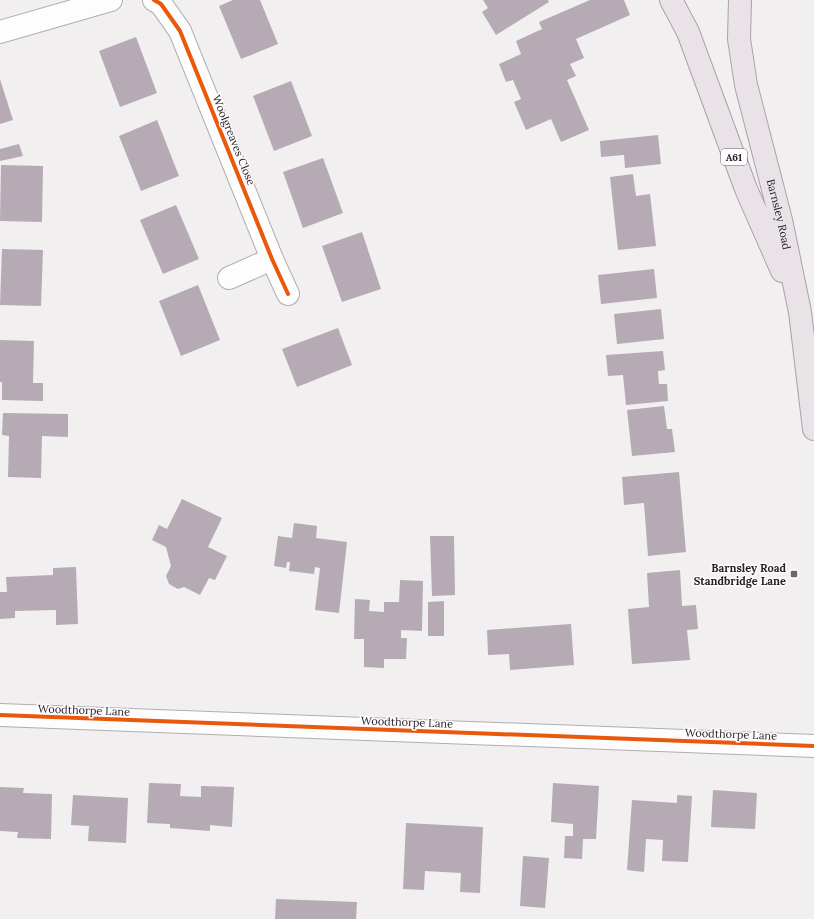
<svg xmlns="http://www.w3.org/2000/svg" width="814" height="919" viewBox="0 0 814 919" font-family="Lora,serif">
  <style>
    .building { fill: #b6aab5 }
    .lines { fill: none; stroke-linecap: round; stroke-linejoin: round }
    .minor-casing { stroke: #b0aeb0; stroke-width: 24 }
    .primary-casing { stroke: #aba0aa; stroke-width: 24 }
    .minor { stroke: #fdfdfd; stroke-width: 22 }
    .primary { stroke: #e9e3e8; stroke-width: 22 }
    .cycleway-casing { stroke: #fffcff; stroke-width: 6 }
    .cycleway { stroke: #e8590c; stroke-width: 4 }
    .poi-dot { fill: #6c6a6c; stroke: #fffcff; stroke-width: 1.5 }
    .labels { text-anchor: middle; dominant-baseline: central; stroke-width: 3; stroke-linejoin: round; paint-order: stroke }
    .shield { fill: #fffcff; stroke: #666366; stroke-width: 1 }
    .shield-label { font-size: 10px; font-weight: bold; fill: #242224 }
    .street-label { font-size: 11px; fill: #242224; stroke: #fffcff }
    .poi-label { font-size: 11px; font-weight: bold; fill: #242224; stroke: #fffcff; text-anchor: end }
  </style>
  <rect width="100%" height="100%" fill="#f2eff1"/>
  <g class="building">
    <path d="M 233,0 L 260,0 L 278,44 L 241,59 L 219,6 Z"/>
    <path d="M 483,0 L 548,0 L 549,2 L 496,35 L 482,12 L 488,8 Z"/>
    <path d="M 590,0 L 624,0 L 630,15 L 576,39 L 584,58 L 570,64 L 576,76 L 567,80 L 589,130 L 561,142 L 551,119 L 526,130 L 514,102 L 521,99 L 513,80 L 506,82 L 499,64 L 521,54 L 516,41 L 542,29 L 539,22 Z"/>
    <path d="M 136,37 L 157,93 L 120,107 L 99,51 Z"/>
    <path d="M 0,79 L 13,120 L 0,124 Z"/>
    <path d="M 291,81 L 312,136 L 274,151 L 253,96 Z"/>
    <path d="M 157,120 L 179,176 L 141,191 L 119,136 Z"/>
    <path d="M 658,135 L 661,164 L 625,168 L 624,155 L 601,157 L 600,141 Z"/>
    <path d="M 19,144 L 23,156 L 0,161 L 0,149 Z"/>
    <path d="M 323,158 L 343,213 L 303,228 L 283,172 Z"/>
    <path d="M 1,165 L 43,166 L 42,222 L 0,221 Z"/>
    <path d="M 633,174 L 636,196 L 650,194 L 656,246 L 618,250 L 610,177 Z"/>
    <path d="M 176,205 L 199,259 L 163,274 L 140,220 Z"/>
    <path d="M 362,232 L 381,289 L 342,302 L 322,246 Z"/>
    <path d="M 2,249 L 43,250 L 41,306 L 0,305 Z"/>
    <path d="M 654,269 L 657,298 L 601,304 L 598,275 Z"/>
    <path d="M 198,285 L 220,340 L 181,356 L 159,301 Z"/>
    <path d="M 661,309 L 664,339 L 617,344 L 614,314 Z"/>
    <path d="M 338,328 L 352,365 L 297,387 L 282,349 Z"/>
    <path d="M 0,340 L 34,341 L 33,383 L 43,383 L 43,401 L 2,400 L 2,382 L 0,382 Z"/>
    <path d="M 663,351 L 665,370 L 658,371 L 659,384 L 667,384 L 668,401 L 626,405 L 623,375 L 608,376 L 606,355 Z"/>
    <path d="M 664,406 L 667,429 L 672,429 L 675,452 L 632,456 L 627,410 Z"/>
    <path d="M 3,413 L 68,414 L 68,437 L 42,436 L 41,478 L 8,477 L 9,436 L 2,435 Z"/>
    <path d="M 679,472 L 686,552 L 648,556 L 644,503 L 624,505 L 622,477 Z"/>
    <path d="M 182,499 L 222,518 L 208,547 L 227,556 L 215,580 L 209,578 L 200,595 L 184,587 L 178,589 L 169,584 L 166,576 L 171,566 L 166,547 L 152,540 L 159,525 L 167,529 Z"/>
    <path d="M 294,523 L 317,526 L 316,538 L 347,542 L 339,613 L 315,610 L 320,568 L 315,567 L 314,574 L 289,571 L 290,562 L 287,562 L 286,568 L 274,566 L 278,536 L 292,538 Z"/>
    <path d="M 430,536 L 454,536 L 455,595 L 432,596 Z"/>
    <path d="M 76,567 L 78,624 L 56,625 L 56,610 L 15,611 L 15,618 L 0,619 L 0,592 L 7,592 L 6,577 L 53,575 L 53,568 Z"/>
    <path d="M 680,570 L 682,606 L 696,605 L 698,629 L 687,630 L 690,660 L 632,664 L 628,609 L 649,607 L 647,573 Z"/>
    <path d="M 400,580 L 423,581 L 422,631 L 401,630 L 401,638 L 407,638 L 406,659 L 384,659 L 384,668 L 364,667 L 364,639 L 354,639 L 355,599 L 370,600 L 369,611 L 384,612 L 384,602 L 399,602 Z"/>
    <path d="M 444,601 L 444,636 L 428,636 L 428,602 Z"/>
    <path d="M 571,624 L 574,665 L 510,670 L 509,654 L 488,655 L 487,630 Z"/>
    <path d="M 149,783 L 181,784 L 180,796 L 201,797 L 201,786 L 234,787 L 232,827 L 210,825 L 210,831 L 170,828 L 170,824 L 147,823 Z"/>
    <path d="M 553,783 L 599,786 L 596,839 L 583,839 L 582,859 L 564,858 L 565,836 L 573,836 L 573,824 L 551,822 Z"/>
    <path d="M 0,787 L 24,788 L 23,793 L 52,794 L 51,839 L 17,838 L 18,832 L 0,831 Z"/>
    <path d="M 713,790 L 757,793 L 755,829 L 711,827 Z"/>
    <path d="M 73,795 L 128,798 L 126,843 L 88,841 L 89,826 L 71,825 Z"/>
    <path d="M 677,795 L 692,796 L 688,862 L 662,861 L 663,840 L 646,839 L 644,872 L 627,870 L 632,800 L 677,803 Z"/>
    <path d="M 406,823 L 483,827 L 480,893 L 460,892 L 461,873 L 425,871 L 424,890 L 403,889 Z"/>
    <path d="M 523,856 L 549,858 L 545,908 L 520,906 Z"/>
    <path d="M 276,899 L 357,902 L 356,919 L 275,919 Z"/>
  </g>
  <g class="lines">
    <defs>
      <g id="minor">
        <path d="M 154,0 L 161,4 L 180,31 L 272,259 L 288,294"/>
        <path d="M 0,32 L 111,0"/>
        <path d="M 229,278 L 272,259"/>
        <path d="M 0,715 L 814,746"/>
      </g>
      <g id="primary">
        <path d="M 671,0 L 688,32 L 746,189 L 782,271"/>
        <path id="s1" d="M 740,0 L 739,39 L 746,85 L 781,220 L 800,312 L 814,429"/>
      </g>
    </defs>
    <use href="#minor" class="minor-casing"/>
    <use href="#primary" class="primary-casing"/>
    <use href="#minor" class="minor"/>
    <use href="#primary" class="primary"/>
    <defs>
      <g id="cycleway">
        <path d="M 154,0 L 161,4 L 180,31 L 272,259 L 288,294"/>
        <path d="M 0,715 L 814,746"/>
      </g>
    </defs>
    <use href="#cycleway" class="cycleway-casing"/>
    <use href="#cycleway" class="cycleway"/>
  </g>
  <rect class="poi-dot" x="790" y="570" width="8" height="8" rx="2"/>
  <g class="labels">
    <rect class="shield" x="721" y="149" width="26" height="16" rx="3"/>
    <g class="shield-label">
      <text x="734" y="157">A61</text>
    </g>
    <g class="street-label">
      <text transform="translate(234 140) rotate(68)">Woolgreaves Close</text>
      <text stroke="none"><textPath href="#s1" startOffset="219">Barnsley Road</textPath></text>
      <text transform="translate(84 710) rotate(2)">Woodthorpe Lane</text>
      <text transform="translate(407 722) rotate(2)">Woodthorpe Lane</text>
      <text transform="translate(731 734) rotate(2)">Woodthorpe Lane</text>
    </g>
    <g class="poi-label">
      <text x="786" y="568">Barnsley Road<tspan x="786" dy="13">Standbridge Lane</tspan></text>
    </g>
  </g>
</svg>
